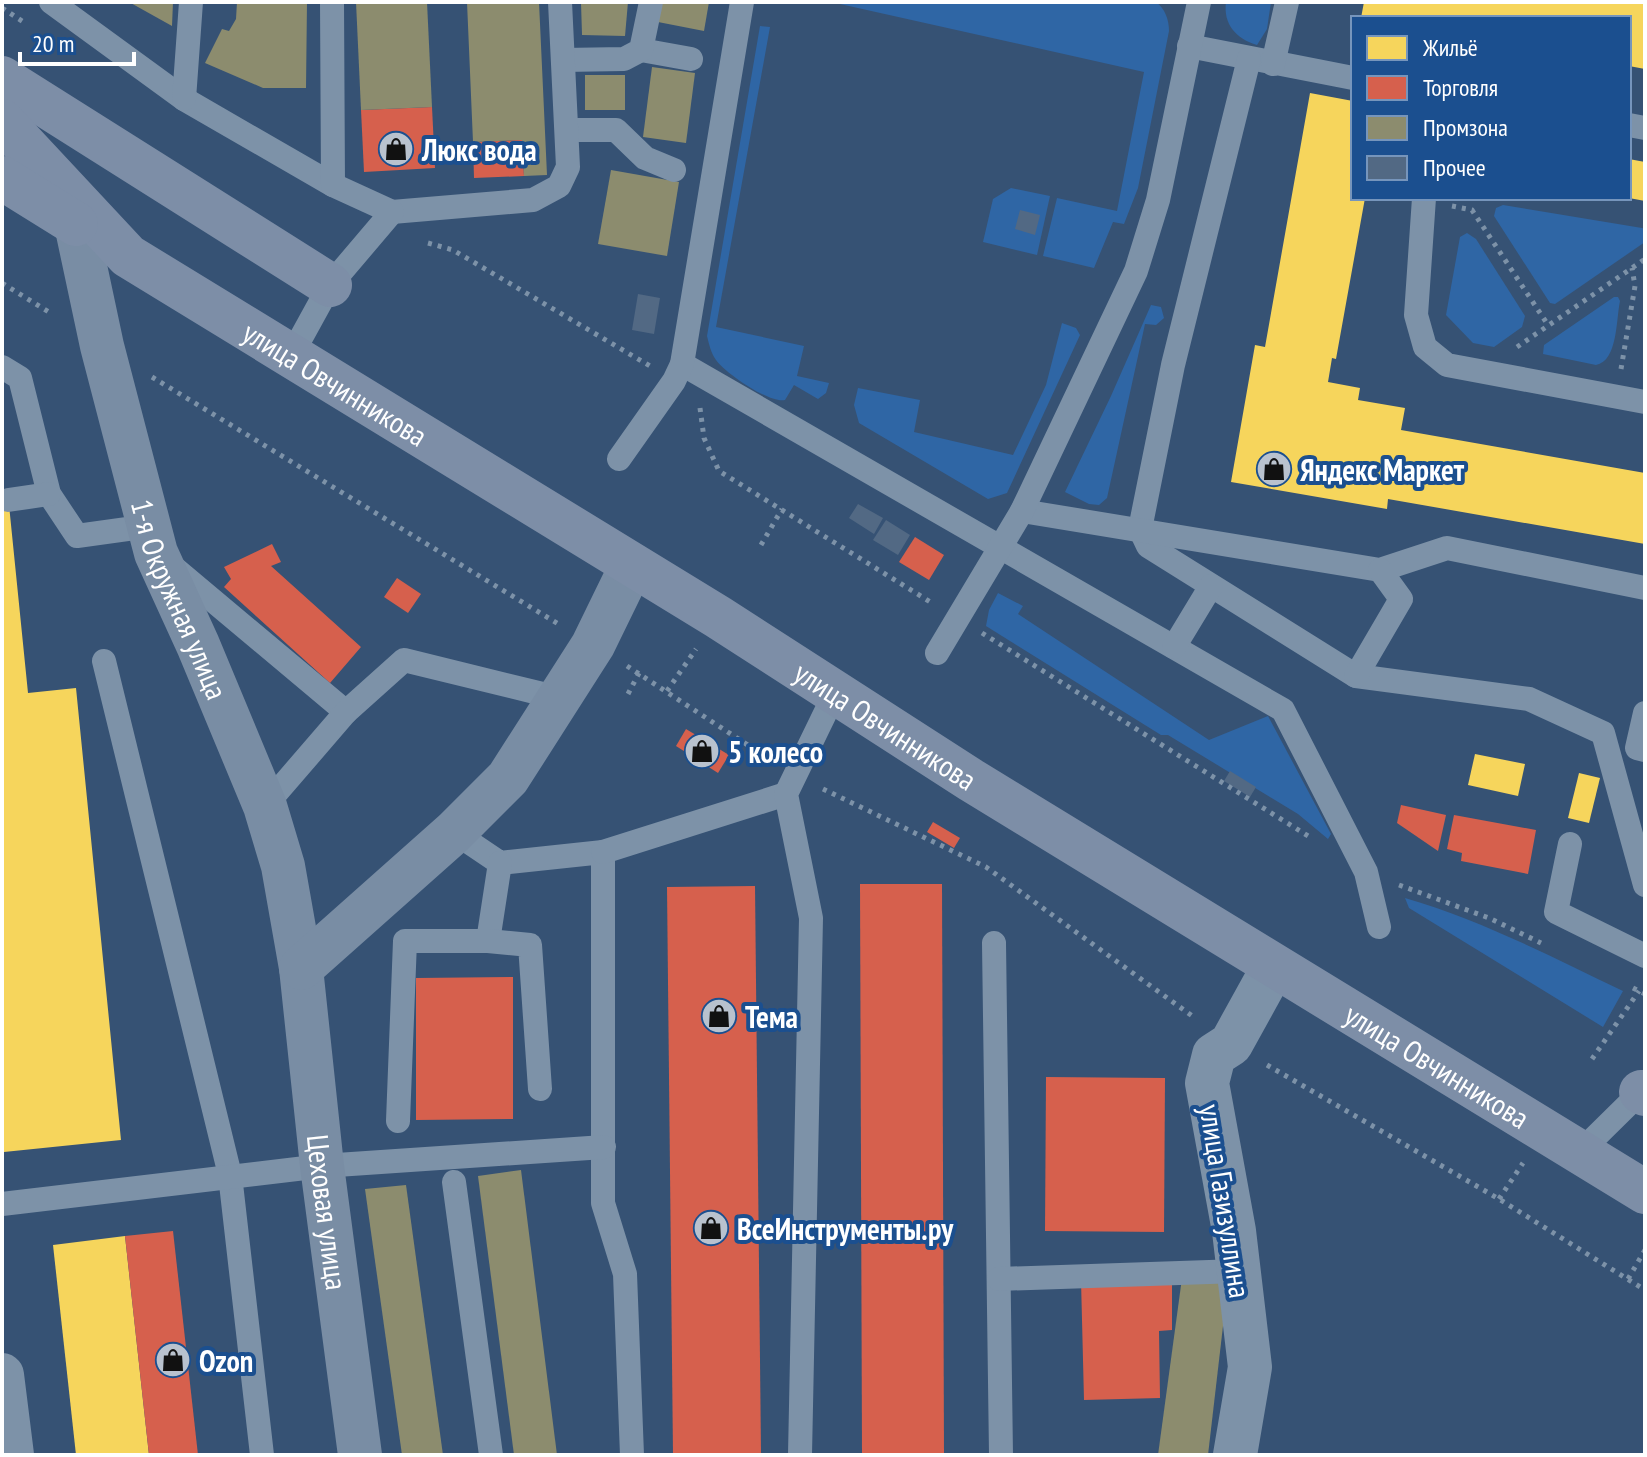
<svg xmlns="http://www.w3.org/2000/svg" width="1647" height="1457" viewBox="0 0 1647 1457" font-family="'PT Sans Narrow',sans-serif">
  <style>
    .green { fill: #2f66a5 }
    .homes { fill: #f6d55c }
    .shops { fill: #d6604d }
    .industry { fill: #8c8c6e }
    .building { fill: #526984 }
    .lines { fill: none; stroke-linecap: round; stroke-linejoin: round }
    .path { stroke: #7d92a8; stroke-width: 5; stroke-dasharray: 4 6; stroke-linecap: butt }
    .service { stroke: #7d92a8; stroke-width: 24 }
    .minor { stroke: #7d92a8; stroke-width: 44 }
    .secondary { stroke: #798da4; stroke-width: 44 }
    .primary { stroke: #7d8ea7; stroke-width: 44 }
    .labels { text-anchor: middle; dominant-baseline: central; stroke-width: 8; stroke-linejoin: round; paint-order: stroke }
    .poi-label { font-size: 30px; font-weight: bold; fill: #fff; stroke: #1b4f8f; text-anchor: start }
    .street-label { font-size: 30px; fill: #fff; stroke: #1b4f8f }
  </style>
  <rect width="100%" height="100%" fill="#365274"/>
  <g class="green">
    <path d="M 831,2 L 1156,2 C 1165,9 1169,19 1169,31 L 1138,188 L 1124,224 L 1113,222 L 1094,268 L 1043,256 L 1057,198 L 1117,211 L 1144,72 Z"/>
    <path d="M 1226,2 L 1271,2 L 1267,29 L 1257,45 C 1236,39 1223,24 1226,2 Z"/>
    <path d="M 760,26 L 770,27 L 716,327 L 804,346 L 797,376 L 829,383 L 826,393 L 818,399 L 794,385 L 785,400 C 770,404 725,373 716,360 C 711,353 709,344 707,336 Z"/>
    <path d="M 1011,188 L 1050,196 L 1037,255 L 983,242 L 993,199 Z"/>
    <path d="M 1503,205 L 1642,228 L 1645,229 L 1645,242 L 1555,304 L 1550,303 L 1494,216 L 1496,208 Z"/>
    <path d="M 1467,233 L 1476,239 L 1525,316 L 1522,327 L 1494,347 L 1473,343 L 1446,315 L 1460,237 Z"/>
    <path d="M 1614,297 L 1618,297 L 1620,301 C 1616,319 1618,361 1596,365 L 1543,354 L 1544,345 Z"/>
    <path d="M 1151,305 L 1161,307 L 1164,318 L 1156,325 L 1145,324 L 1107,498 L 1099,505 L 1089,504 L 1065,492 L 1111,396 Z"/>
    <path d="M 1062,323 L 1076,328 L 1080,335 L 1007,493 L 988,499 L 859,423 L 854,405 L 858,388 L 920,400 L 914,432 L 1013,455 L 1046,385 Z"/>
    <path d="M 998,593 L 1023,606 L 1018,614 L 1209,740 L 1268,716 L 1331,834 L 1328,839 L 1298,814 L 1168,735 L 1161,735 L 986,626 L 989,610 Z"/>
    <path d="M 1405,898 C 1481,920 1552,957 1623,991 L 1603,1027 L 1409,908 Z"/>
  </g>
  <g class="homes">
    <path d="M 1364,2 L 1645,2 L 1645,69 L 1629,66 L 1629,18 L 1361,18 Z"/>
    <path d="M 1310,93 L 1353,101 L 1353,198 L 1365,198 L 1336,359 L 1332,358 L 1328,382 L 1360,388 L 1358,400 L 1405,408 L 1401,430 L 1645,473 L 1645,544 L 1388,499 L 1387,509 L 1231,482 L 1255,345 L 1265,347 Z"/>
    <path d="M 1629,159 L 1645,162 L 1645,201 L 1629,198 Z"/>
    <path d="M 8,495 L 28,693 L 76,688 L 121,1140 L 4,1152 L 2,496 Z"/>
    <path d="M 1475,754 L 1525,764 L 1518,796 L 1468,785 Z"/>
    <path d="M 1579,773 L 1600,778 L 1589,823 L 1568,818 Z"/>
    <path d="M 125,1236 L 149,1455 L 76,1455 L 53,1245 Z"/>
  </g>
  <g class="shops">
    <path d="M 432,107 L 435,168 L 364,172 L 361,110 Z"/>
    <path d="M 522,140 L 524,176 L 474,178 L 473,142 Z"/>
    <path d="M 915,537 L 944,555 L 929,580 L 899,562 Z"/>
    <path d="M 272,544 L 281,562 L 271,566 L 361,647 L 330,683 L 224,587 L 231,579 L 224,567 Z"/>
    <path d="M 397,578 L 421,594 L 408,613 L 384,597 Z"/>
    <path d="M 686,729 L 729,755 L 718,773 L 676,746 Z"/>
    <path d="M 1401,805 L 1446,815 L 1438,851 L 1397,823 Z"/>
    <path d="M 1454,815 L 1536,830 L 1528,874 L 1461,861 L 1462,853 L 1447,849 Z"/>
    <path d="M 933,822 L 960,838 L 954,848 L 927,832 Z"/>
    <path d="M 860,884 L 942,884 L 944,1455 L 862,1455 Z"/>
    <path d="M 755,886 L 761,1455 L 673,1455 L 667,887 Z"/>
    <path d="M 513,977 L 513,1119 L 416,1120 L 416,978 Z"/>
    <path d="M 1046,1077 L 1165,1078 L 1164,1232 L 1045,1231 Z"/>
    <path d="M 173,1231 L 198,1455 L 149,1455 L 125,1236 Z"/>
    <path d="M 1172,1279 L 1172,1330 L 1159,1331 L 1160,1398 L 1084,1400 L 1081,1280 Z"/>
  </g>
  <g class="industry">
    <path d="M 129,2 L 173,2 L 172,26 Z"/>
    <path d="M 237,2 L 307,2 L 306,88 L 263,88 L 205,63 L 222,29 L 229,31 L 236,19 Z"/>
    <path d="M 356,2 L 427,2 L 432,107 L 361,110 Z"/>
    <path d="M 467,2 L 539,2 L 547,175 L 524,176 L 522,140 L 473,142 Z"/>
    <path d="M 581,2 L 628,2 L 625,36 L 582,35 Z"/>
    <path d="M 662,2 L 709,2 L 704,31 L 658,22 Z"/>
    <path d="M 652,67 L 695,73 L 686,143 L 643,137 Z"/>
    <rect x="585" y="75" width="40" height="35"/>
    <path d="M 611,170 L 679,182 L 667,256 L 598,244 Z"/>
    <path d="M 521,1170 L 557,1455 L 514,1455 L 478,1176 Z"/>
    <path d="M 406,1185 L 443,1455 L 402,1455 L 365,1189 Z"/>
    <path d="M 1182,1278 L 1228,1283 L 1208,1455 L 1158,1455 Z"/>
  </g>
  <g class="building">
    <path d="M 1020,210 L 1040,215 L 1035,235 L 1015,229 Z"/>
    <path d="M 638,294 L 660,298 L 654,334 L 632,330 Z"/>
    <path d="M 858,504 L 883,518 L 874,534 L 849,518 Z"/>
    <path d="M 886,520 L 910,535 L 898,555 L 873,540 Z"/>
    <path d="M 1230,771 L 1256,787 L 1250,797 L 1224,781 Z"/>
  </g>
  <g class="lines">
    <g class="path">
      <path d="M 2,8 L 25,23"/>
      <path d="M 1452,206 L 1472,210 L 1548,325"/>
      <path d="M 428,243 L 453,250 L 650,366"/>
      <path d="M 2,283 L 52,314"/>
      <path d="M 1517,347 L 1645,259"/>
      <path d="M 1621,369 L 1635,286 L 1632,268"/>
      <path d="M 152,377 L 560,625"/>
      <path d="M 700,408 L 704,438 L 719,471 L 932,603"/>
      <path d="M 761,545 L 782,509"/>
      <path d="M 982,633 L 1313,839"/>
      <path d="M 627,666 L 769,759"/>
      <path d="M 667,691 L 696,649"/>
      <path d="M 628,694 L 639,673"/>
      <path d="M 823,789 L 986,867 L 1195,1018"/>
      <path d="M 1399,885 L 1489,918 L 1541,943"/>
      <path d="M 1633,988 L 1645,994"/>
      <path d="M 1592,1059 L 1639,991"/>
      <path d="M 1267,1065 L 1499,1199 L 1645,1290"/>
      <path d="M 1499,1199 L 1523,1163"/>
      <path d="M 1628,1279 L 1645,1250"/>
    </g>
    <g class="service">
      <path d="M 51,2 L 184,99 L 333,185"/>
      <path d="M 1189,46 L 1353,78"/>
      <path d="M 641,50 L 691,59"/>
      <path d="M 1249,59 L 1173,365 L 1140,529 L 1148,546 L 1356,676 L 1529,699 L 1603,733 L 1645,885"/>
      <path d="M 563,60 L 624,59 L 641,50 L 651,2"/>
      <path d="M 1273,64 L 1287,2"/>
      <path d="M 184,99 L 191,2"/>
      <path d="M 1629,125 L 1645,128"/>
      <path d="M 567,130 L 616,130 L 645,158 L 674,170"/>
      <path d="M 1424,198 L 1416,315 L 1425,347 L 1447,365 L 1645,402"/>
      <path d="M 392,212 L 533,200 L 559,186 L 568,167 L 560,2"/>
      <path d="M 291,356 L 330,285 L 392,212 L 333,185 L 332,2"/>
      <path d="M 682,364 L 1283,710 L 1366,872 L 1379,927"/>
      <path d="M 2,367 L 20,378 L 49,494 L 77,536 L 149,526"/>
      <path d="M 619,459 L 674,381 L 682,364 L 742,2"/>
      <path d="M 8,500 L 49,494"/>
      <path d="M 1022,511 L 1380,570 L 1447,548 L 1645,588"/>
      <path d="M 173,567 L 346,712"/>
      <path d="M 1174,647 L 1211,586"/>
      <path d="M 937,653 L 1022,511 L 1136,271 L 1158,200 L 1199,2"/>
      <path d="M 104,661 L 230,1175 L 262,1455"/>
      <path d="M 1356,676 L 1401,599 L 1380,570"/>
      <path d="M 1645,713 L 1637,748 L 1645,750"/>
      <path d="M 265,806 L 346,712 L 404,660 L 559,698"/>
      <path d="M 454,832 L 500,863 L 603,852 L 603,1203 L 625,1274 L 632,1455"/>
      <path d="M 1570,844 L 1556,912 L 1645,956"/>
      <path d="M 603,852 L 786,794"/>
      <path d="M 488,941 L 500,863"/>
      <path d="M 994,943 L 1001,1455"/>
      <path d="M 398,1121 L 405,941 L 488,941 L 530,945 L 540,1089"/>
      <path d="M 1580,1152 L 1645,1088"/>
      <path d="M 454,1182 L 491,1455"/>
      <path d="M 2,1204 L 322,1166 L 604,1147"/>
      <path d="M 999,1279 L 1239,1271"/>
      <path d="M 800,1455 L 811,918 L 786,794 L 835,693"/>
    </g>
    <g class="minor">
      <path d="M 2,1375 L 12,1455"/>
      <path d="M 1235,1455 L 1250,1367 L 1234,1231 L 1207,1083 L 1214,1055 L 1231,1044 L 1274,966"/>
    </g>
    <g class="secondary">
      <path id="s1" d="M 76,224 L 102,346 L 156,553 L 198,645 L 265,806 L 283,866 L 301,968 L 322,1166 L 360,1455"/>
      <path d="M 301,968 L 454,832 L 508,778 L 593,645 L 632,565"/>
    </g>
    <g class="primary">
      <path d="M 2,78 L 330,285"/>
      <path id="s2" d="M 2,121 L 128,256 L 718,617 L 971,780 L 1645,1192"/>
      <path d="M 2,178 L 76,224"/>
      <path d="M 1641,1092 L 1645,1094"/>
    </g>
  </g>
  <defs>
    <symbol id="shop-disc" viewBox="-11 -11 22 22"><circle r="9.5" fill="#b9c2ce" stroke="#1b4f8f"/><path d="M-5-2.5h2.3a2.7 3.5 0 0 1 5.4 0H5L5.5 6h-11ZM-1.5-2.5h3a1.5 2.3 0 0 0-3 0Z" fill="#111"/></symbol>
  </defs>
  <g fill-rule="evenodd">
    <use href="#shop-disc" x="376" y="129" width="40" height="40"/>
    <use href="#shop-disc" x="1254" y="449" width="40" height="40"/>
    <use href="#shop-disc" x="682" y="731" width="40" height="40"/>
    <use href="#shop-disc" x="699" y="996" width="40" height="40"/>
    <use href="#shop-disc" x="691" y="1208" width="40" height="40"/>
    <use href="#shop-disc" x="153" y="1340" width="40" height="40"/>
  </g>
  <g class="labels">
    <g class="poi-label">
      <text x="422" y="149">Люкс вода</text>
      <text x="1300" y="469">Яндекс Маркет</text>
      <text x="728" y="751">5 колесо</text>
      <text x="745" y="1016">Тема</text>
      <text x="737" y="1228">ВсеИнструменты.ру</text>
      <text x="199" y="1360">Ozon</text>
    </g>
    <g class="street-label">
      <text stroke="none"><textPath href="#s2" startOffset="428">улица Овчинникова</textPath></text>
      <text stroke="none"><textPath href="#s1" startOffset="390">1-я Окружная улица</textPath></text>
      <text stroke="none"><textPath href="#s2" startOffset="1076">улица Овчинникова</textPath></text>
      <text stroke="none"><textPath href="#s2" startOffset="1724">улица Овчинникова</textPath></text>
      <text transform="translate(1226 1201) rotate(81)">улица Газизуллина</text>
      <text stroke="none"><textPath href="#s1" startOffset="1026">Цеховая улица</textPath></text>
    </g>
  </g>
  <rect width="1647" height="1457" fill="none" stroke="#ffffff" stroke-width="8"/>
  <rect x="1351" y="16" width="280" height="184" fill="#1b4f8f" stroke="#7695bc" stroke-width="2"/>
  <rect x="1367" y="36" width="40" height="24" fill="#f6d55c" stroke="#7695bc" stroke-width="2"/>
  <text x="1423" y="56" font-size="24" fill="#ffffff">Жильё</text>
  <rect x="1367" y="76" width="40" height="24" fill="#d6604d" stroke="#7695bc" stroke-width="2"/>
  <text x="1423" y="96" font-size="24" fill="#ffffff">Торговля</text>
  <rect x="1367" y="116" width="40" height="24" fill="#8c8c6e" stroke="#7695bc" stroke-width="2"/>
  <text x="1423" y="136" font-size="24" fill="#ffffff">Промзона</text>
  <rect x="1367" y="156" width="40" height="24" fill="#526984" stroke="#7695bc" stroke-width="2"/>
  <text x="1423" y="176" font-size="24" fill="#ffffff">Прочее</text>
  <path d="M20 52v12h114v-12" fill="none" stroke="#ffffff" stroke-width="4"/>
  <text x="32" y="52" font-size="24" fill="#ffffff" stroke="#1b4f8f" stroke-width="6" paint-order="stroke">20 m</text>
</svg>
